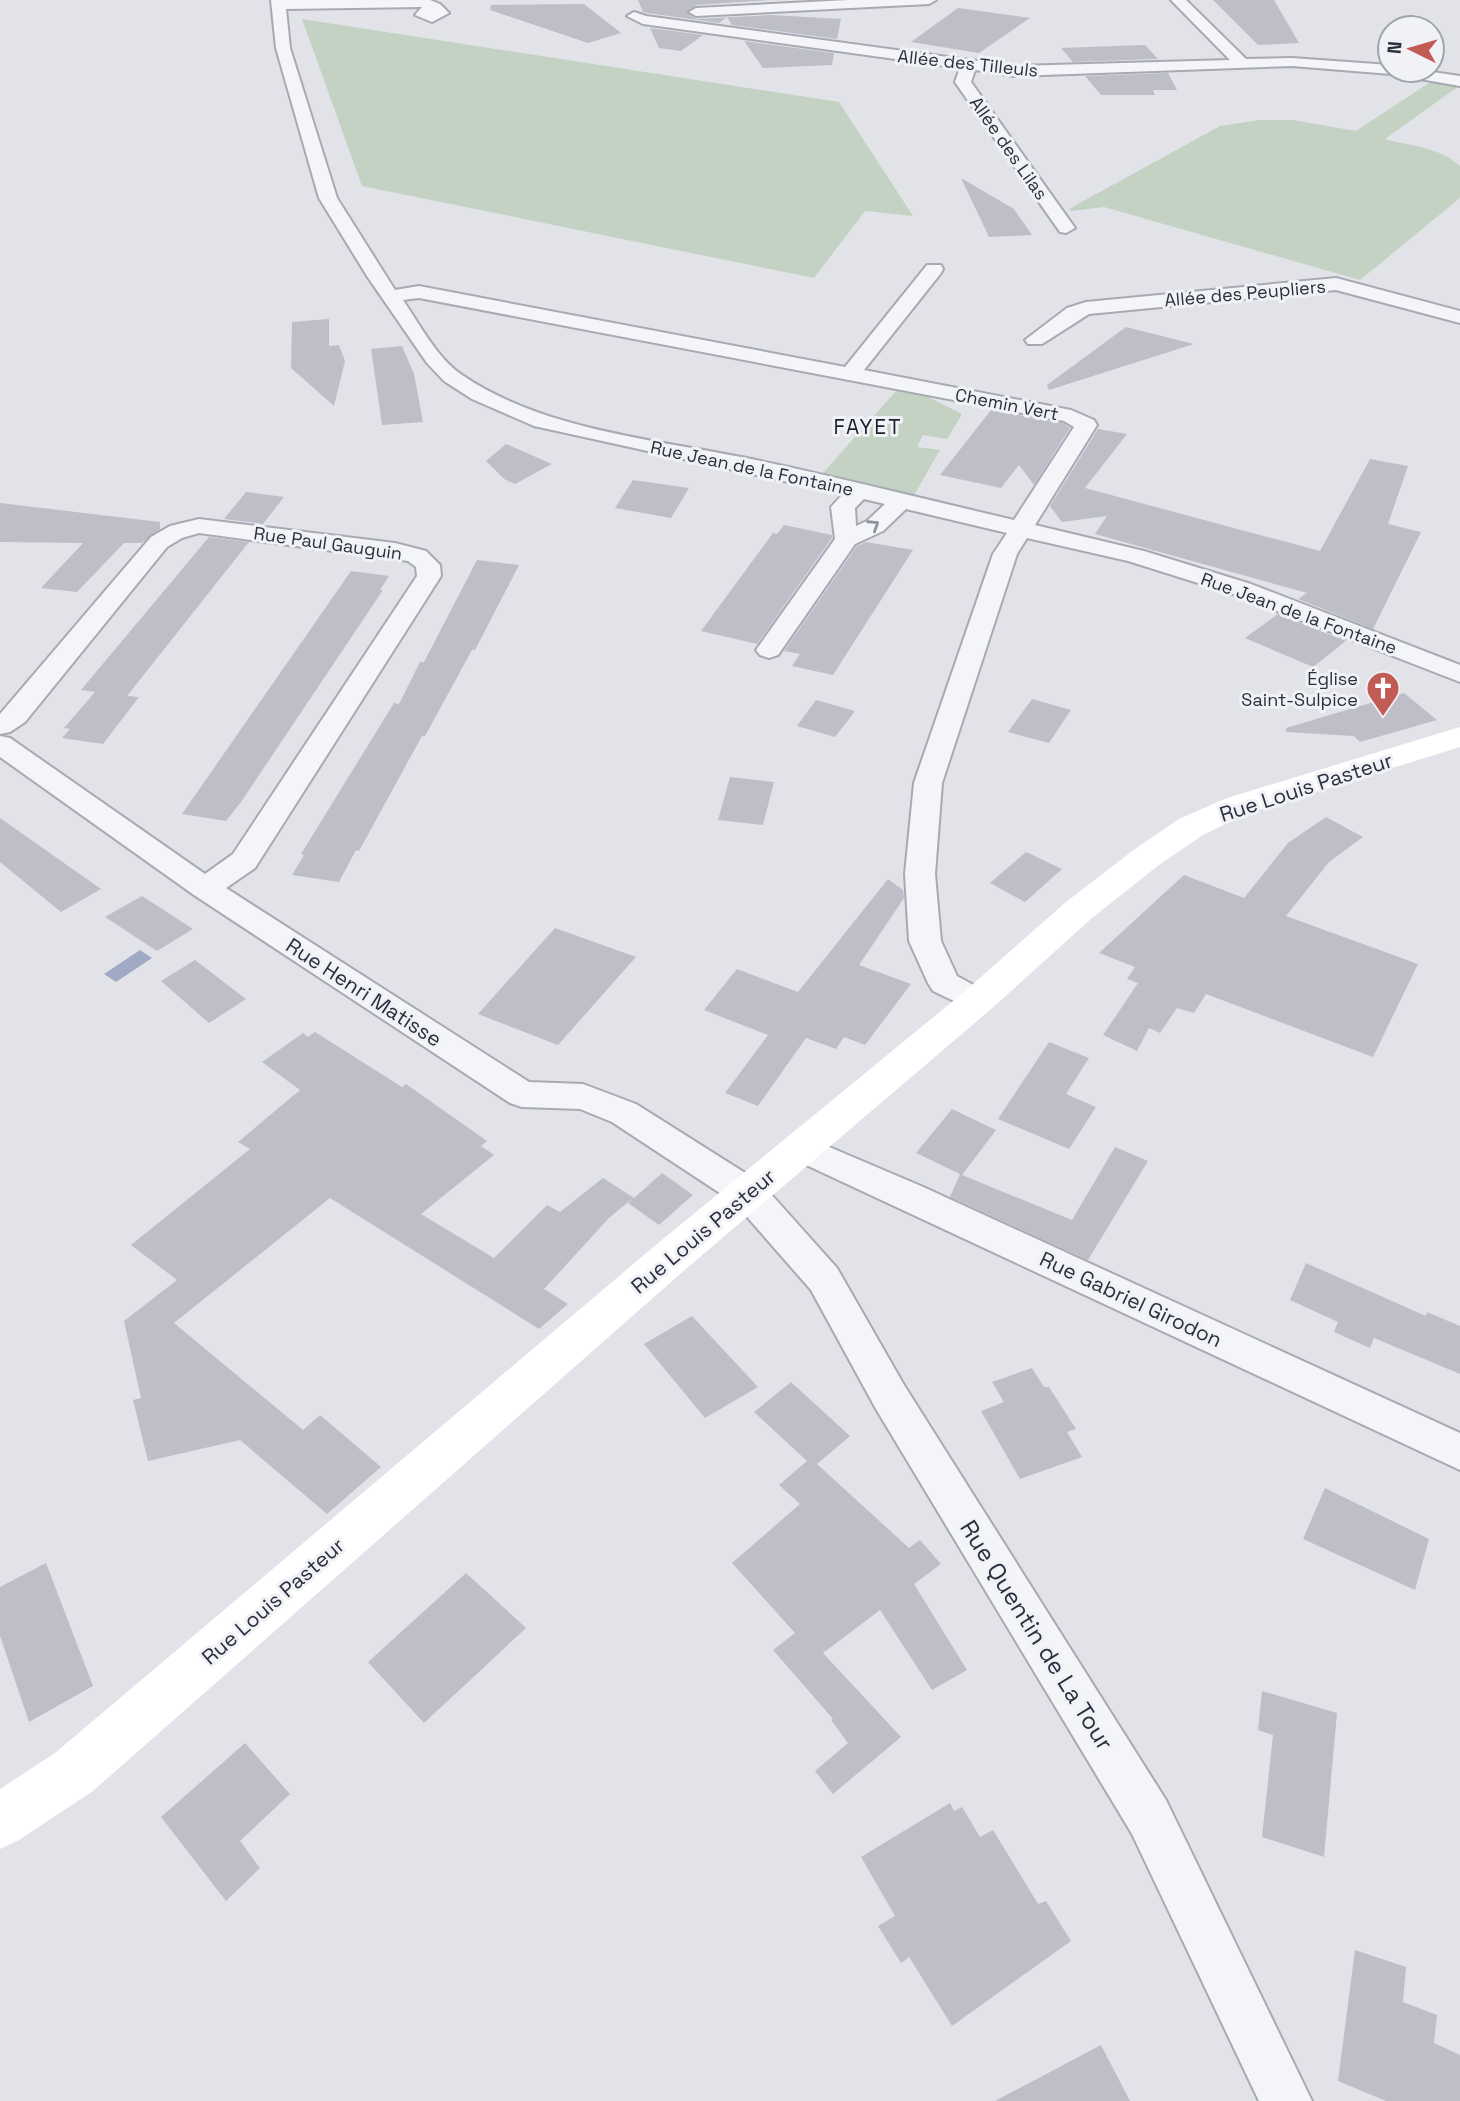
<svg xmlns="http://www.w3.org/2000/svg" width="1460" height="2101" font-family="'Space Grotesk',sans-serif">
  <style>
    .green { fill: #c4d2c4 }
    .water { fill: #a1aac5 }
    .building { fill: #bdbec8 }
    .lines { fill: none; stroke-linecap: round; stroke-linejoin: round }
    .street-casing { stroke: #a8a9b3; stroke-width: 4 }
    .street { fill: #f4f5f8; fill-rule: evenodd }
    .secondary { fill: #fff; fill-rule: evenodd }
    .oneway { stroke: #90929c }
    .labels { text-anchor: middle; dominant-baseline: central; stroke-width: 6; stroke-linejoin: round; paint-order: stroke }
    .far-street-label { font-size: 18px; fill: #2c2f3f; stroke: #f1f2f6 }
    .far-poi-label { font-size: 18px; fill: #2c2f3f; stroke: #f1f2f6; text-anchor: end }
    .far-quarter-label { font-size: 21px; letter-spacing: 2px; fill: #1e2030; stroke: #f1f2f6 }
    .street-label { font-size: 21px; fill: #2c2f3f; stroke: #f1f2f6 }
    .near-street-label { font-size: 24px; fill: #2c2f3f; stroke: #f1f2f6 }
  </style>
  <rect width="100%" height="100%" fill="#e2e3e9"/>
  <!-- green -->
  <g class="green">
    <polygon points="302,19 839,102 913,216 865,211 814,278 362,186"/>
    <path d="M1432,81L1459,86L1385,139C1410,146 1440,147 1460,166V198L1360,280L1104,207L1071,211L1069,209L1220,126L1260,120H1293L1356,131Z"/>
    <polygon points="897,390 922,394 962,414 947,439 923,435 917,447 940,450 914,495 822,474"/>
  </g>
  <!-- water -->
  <polygon class="water" points="140,950 152,958 116,982 104,974"/>
  <!-- building -->
  <g class="building">
    <polygon points="638,0 772,0 696,5 687,13 696,19 772,15 841,19 837,39 732,25 727,17 719,23 647,13 643,12"/>
    <polygon points="1213,0 1274,0 1299,43 1258,45"/>
    <polygon points="584,4 621,33 588,43 490,10 491,5"/>
    <polygon points="958,8 1030,18 979,53 911,42"/>
    <polygon points="650,28 703,35 681,51 659,48"/>
    <polygon points="744,41 834,53 832,65 763,68"/>
    <polygon points="1145,45 1158,59 1073,62 1061,48"/>
    <polygon points="1168,73 1177,90 1153,90 1155,95 1101,95 1085,76"/>
    <polygon points="961,178 1014,209 1032,235 989,237"/>
    <polygon points="329,319 329,346 339,345 345,361 334,406 291,368 292,322"/>
    <polygon points="1126,327 1194,344 1049,390 1047,385"/>
    <polygon points="402,346 414,374 423,422 382,425 371,349"/>
    <polygon points="991,410 1063,423 1070,428 1034,485 1019,465 1001,488 940,475"/>
    <polygon points="1098,429 1127,434 1085,488 1320,551 1370,459 1408,466 1388,524 1421,532 1373,629 1298,599 1307,593 1095,534 1107,516 1062,522 1050,506"/>
    <polygon points="506,444 552,464 515,484 504,479 486,461"/>
    <polygon points="633,480 689,488 671,518 615,508"/>
    <polygon points="246,492 284,497 263,524 224,519"/>
    <polygon points="0,503 160,522 160,529 142,543 124,543 77,592 41,588 83,543 0,542"/>
    <polygon points="784,525 832,535 832,538 757,644 701,631 773,533 777,534"/>
    <polygon points="209,537 249,542 127,696 139,697 103,744 62,738 70,729 64,728 95,692 81,690"/>
    <polygon points="866,542 913,550 833,675 792,666 800,654 784,651 857,546"/>
    <polygon points="477,560 519,565 475,650 472,650 425,736 422,736 359,851 356,850 339,882 292,875 304,855 301,854 394,703 399,704 420,662 424,662"/>
    <polygon points="351,571 389,576 380,590 383,590 241,802 226,821 182,814"/>
    <polygon points="1278,614 1346,641 1313,667 1245,638"/>
    <polygon points="1404,693 1437,720 1360,742 1354,736 1286,732 1286,728"/>
    <polygon points="1032,699 1071,710 1049,743 1008,732"/>
    <polygon points="816,700 855,711 835,737 797,726"/>
    <polygon points="730,777 774,782 763,825 718,820"/>
    <polygon points="1326,817 1363,837 1329,862 1286,916 1418,964 1373,1057 1206,994 1194,1013 1177,1008 1160,1033 1149,1028 1137,1051 1103,1035 1138,983 1127,979 1135,967 1099,953 1184,875 1244,898 1288,843"/>
    <polygon points="0,818 101,889 61,912 0,862"/>
    <polygon points="1026,852 1062,869 1025,902 990,883"/>
    <polygon points="888,879 903,890 904,898 859,965 911,984 865,1045 844,1037 836,1049 806,1038 758,1106 725,1093 768,1035 704,1010 737,969 798,992"/>
    <polygon points="142,896 193,929 157,951 105,917"/>
    <polygon points="555,928 636,957 558,1045 478,1014"/>
    <polygon points="195,960 246,999 209,1023 161,981"/>
    <polygon points="315,1032 402,1087 406,1084 487,1141 481,1146 494,1155 421,1214 494,1258 547,1205 560,1212 603,1178 634,1198 662,1173 693,1195 659,1225 628,1203 633,1198 609,1218 544,1289 568,1304 539,1329 330,1198 174,1323 303,1430 320,1415 381,1467 327,1514 240,1440 148,1461 133,1400 141,1398 124,1321 177,1280 131,1245 250,1149 238,1142 300,1090 262,1062 303,1033 308,1037"/>
    <polygon points="1049,1042 1089,1058 1066,1094 1096,1107 1069,1149 998,1119"/>
    <polygon points="952,1109 996,1130 962,1175 1072,1220 1115,1147 1148,1161 1088,1260 950,1197 960,1174 916,1153"/>
    <polygon points="1306,1263 1426,1316 1427,1312 1460,1326 1460,1374 1374,1338 1370,1348 1334,1332 1338,1322 1290,1300"/>
    <polygon points="692,1316 758,1387 705,1418 644,1344"/>
    <polygon points="1032,1368 1044,1387 1049,1387 1076,1429 1067,1432 1082,1457 1020,1479 981,1411 1004,1402 992,1382"/>
    <polygon points="791,1382 850,1436 817,1464 909,1548 920,1540 941,1564 914,1584 967,1670 932,1690 880,1610 823,1653 901,1737 833,1794 815,1771 848,1743 831,1720 833,1719 773,1650 795,1633 732,1563 800,1504 779,1485 807,1461 754,1412"/>
    <polygon points="1325,1488 1429,1539 1415,1590 1303,1539"/>
    <polygon points="46,1563 93,1686 29,1722 0,1636 0,1587"/>
    <polygon points="466,1573 526,1628 424,1723 368,1662"/>
    <polygon points="1262,1691 1337,1713 1324,1857 1262,1837 1273,1735 1258,1730"/>
    <polygon points="245,1743 290,1794 240,1841 260,1868 226,1901 161,1817"/>
    <polygon points="950,1803 954,1811 962,1807 980,1837 993,1830 1038,1904 1046,1901 1071,1941 952,2026 909,1957 901,1963 878,1926 895,1916 861,1857"/>
    <polygon points="1355,1950 1406,1967 1403,2002 1437,2015 1434,2043 1460,2055 1460,2101 1386,2101 1338,2081"/>
    <polygon points="1101,2045 1130,2101 995,2101"/>
  </g>
  <g class="lines">
    <defs>
      <g id="street">
        <path d="M271,0H430L440,4L449,13L432,22L415,15L422,7L286,9L290,48L337,198L395,290L419,286L845,367L927,265H941L943,269L941,273L864,370L1071,410L1094,420L1097,425L1035,525L1144,551L1251,584L1460,665V682L1233,594L1128,561L1027,538L1017,554L942,783L935,874L941,941L957,976L988,993L993,1001L988,1009L977,1012L933,991L928,983L909,941L905,874L914,783L993,554L1007,533L906,509L883,531L855,544L778,655L769,658L760,655L756,650L835,539L831,507L843,494L534,426L472,399L444,381L427,363L367,276L319,198L276,48ZM419,298L1064,421L1074,427L1014,520C928,500 842,478 756,460C660,440 544,431 462,375C437,358 420,325 403,300ZM864,499L885,504L867,521L856,526L855,508Z"/>
        <polygon points="848,0 936,0 929,4 696,16 689,12 696,8"/>
        <polygon points="1171,0 1186,0 1246,59 1292,58 1390,65 1390,70 1419,70 1460,76 1460,86 1391,74 1292,66 1014,76 975,70 971,82 1075,228 1066,233 1060,232 955,82 960,68 643,24 627,16 634,12 646,16 1014,66 1230,60"/>
        <polygon points="1336,278 1460,311 1460,323 1336,290 1089,314 1042,344 1028,344 1025,340 1067,308 1086,302"/>
        <polygon points="199,519 395,543 426,551 440,565 441,576 255,868 226,888 529,1082 583,1084 636,1104 761,1183 837,1268 904,1385 1166,1800 1312,2101 1259,2101 1132,1834 876,1409 811,1290 735,1203 612,1122 580,1109 522,1107 510,1103 194,895 0,757 0,736 10,738 205,874 233,854 417,576 416,567 408,561 199,533 182,538 167,547 25,722 10,732 0,734 0,714 151,537 170,526"/>
        <polygon points="801,1135 921,1186 1460,1433 1460,1470 789,1157 783,1148 789,1139"/>
      </g>
    </defs>
    <!-- street casing -->
    <use href="#street" class="street-casing"/>
    <!-- street -->
    <use href="#street" class="street"/>
    <!-- secondary -->
    <polygon class="secondary" points="1460,727 1460,747 1251,812 1203,835 1159,865 1092,918 990,1010 687,1268 93,1791 19,1840 0,1849 0,1789 55,1753 657,1244 964,992 1066,902 1135,849 1179,819 1227,798"/>
  </g>
  <!-- one-way arrows -->
  <defs><path id="oneway-chevron" d="M-2-3.5L2.5 0L-2 3.5" fill="none" stroke-width="1.6" stroke-linecap="round" stroke-linejoin="round" transform="scale(1.75)"/></defs>
  <use class="oneway" href="#oneway-chevron" transform="translate(874 525) rotate(-33)"/>
  <!-- icons -->
  <defs>
    <symbol id="church-pin" viewBox="-11 -11 22 30"><path d="M0 17L-7.5 6A9.5 9.5 0 1 1 7.5 6Z" fill="#c15b54" stroke="#f1f2f6"/><path d="M-1.2-6h2.4v3.5h3.3v2.4h-3.3V6h-2.4V-.1h-3.3v-2.4h3.3Z" fill="#fff"/></symbol>
  </defs>
  <g fill-rule="evenodd">
    <use href="#church-pin" x="1364" y="669" width="38" height="52"/>
  </g>
  <g class="labels">
    <!-- far-street labels -->
    <g class="far-street-label">
      <text transform="translate(968 63) rotate(6)">Allée des Tilleuls</text>
      <text transform="translate(1009 148) rotate(55)">Allée des Lilas</text>
      <text transform="translate(1245 293) rotate(-5)">Allée des Peupliers</text>
      <text transform="translate(1007 404) rotate(11)">Chemin Vert</text>
      <text transform="translate(752 468) rotate(12)">Rue Jean de la Fontaine</text>
      <text transform="translate(328 543) rotate(8)">Rue Paul Gauguin</text>
      <text transform="translate(1299 613) rotate(20)">Rue Jean de la Fontaine</text>
    </g>
    <!-- far-poi labels -->
    <g class="far-poi-label">
      <text x="1358" y="678">Église<tspan x="1358" dy="21">Saint-Sulpice</tspan></text>
    </g>
    <!-- far-quarter labels -->
    <g class="far-quarter-label">
      <text x="868" y="426">FAYET</text>
    </g>
    <!-- street labels -->
    <g class="street-label">
      <text transform="translate(1306 787) rotate(-18)">Rue Louis Pasteur</text>
      <text transform="translate(364 992) rotate(33)">Rue Henri Matisse</text>
      <text transform="translate(703 1231) rotate(-40)">Rue Louis Pasteur</text>
      <text transform="translate(1131 1299) rotate(25)">Rue Gabriel Girodon</text>
      <text transform="translate(273 1601) rotate(-41)">Rue Louis Pasteur</text>
    </g>
    <!-- near-street labels -->
    <g class="near-street-label">
      <text transform="translate(1037 1635) rotate(58)">Rue Quentin de La Tour</text>
    </g>
  </g>
  <!-- north arrow -->
  <g transform="translate(1411 49) rotate(275)"><circle r="33" fill="#f1f2f6" stroke="#a2a4ad" stroke-width="2"/>
  <path d="M0-5L12 26L0 18L-12 26Z" fill="#c15b54"/>
  <text y="-10" font-size="19" font-weight="bold" text-anchor="middle" fill="#2c2f3f">N</text>
  </g>
</svg>
